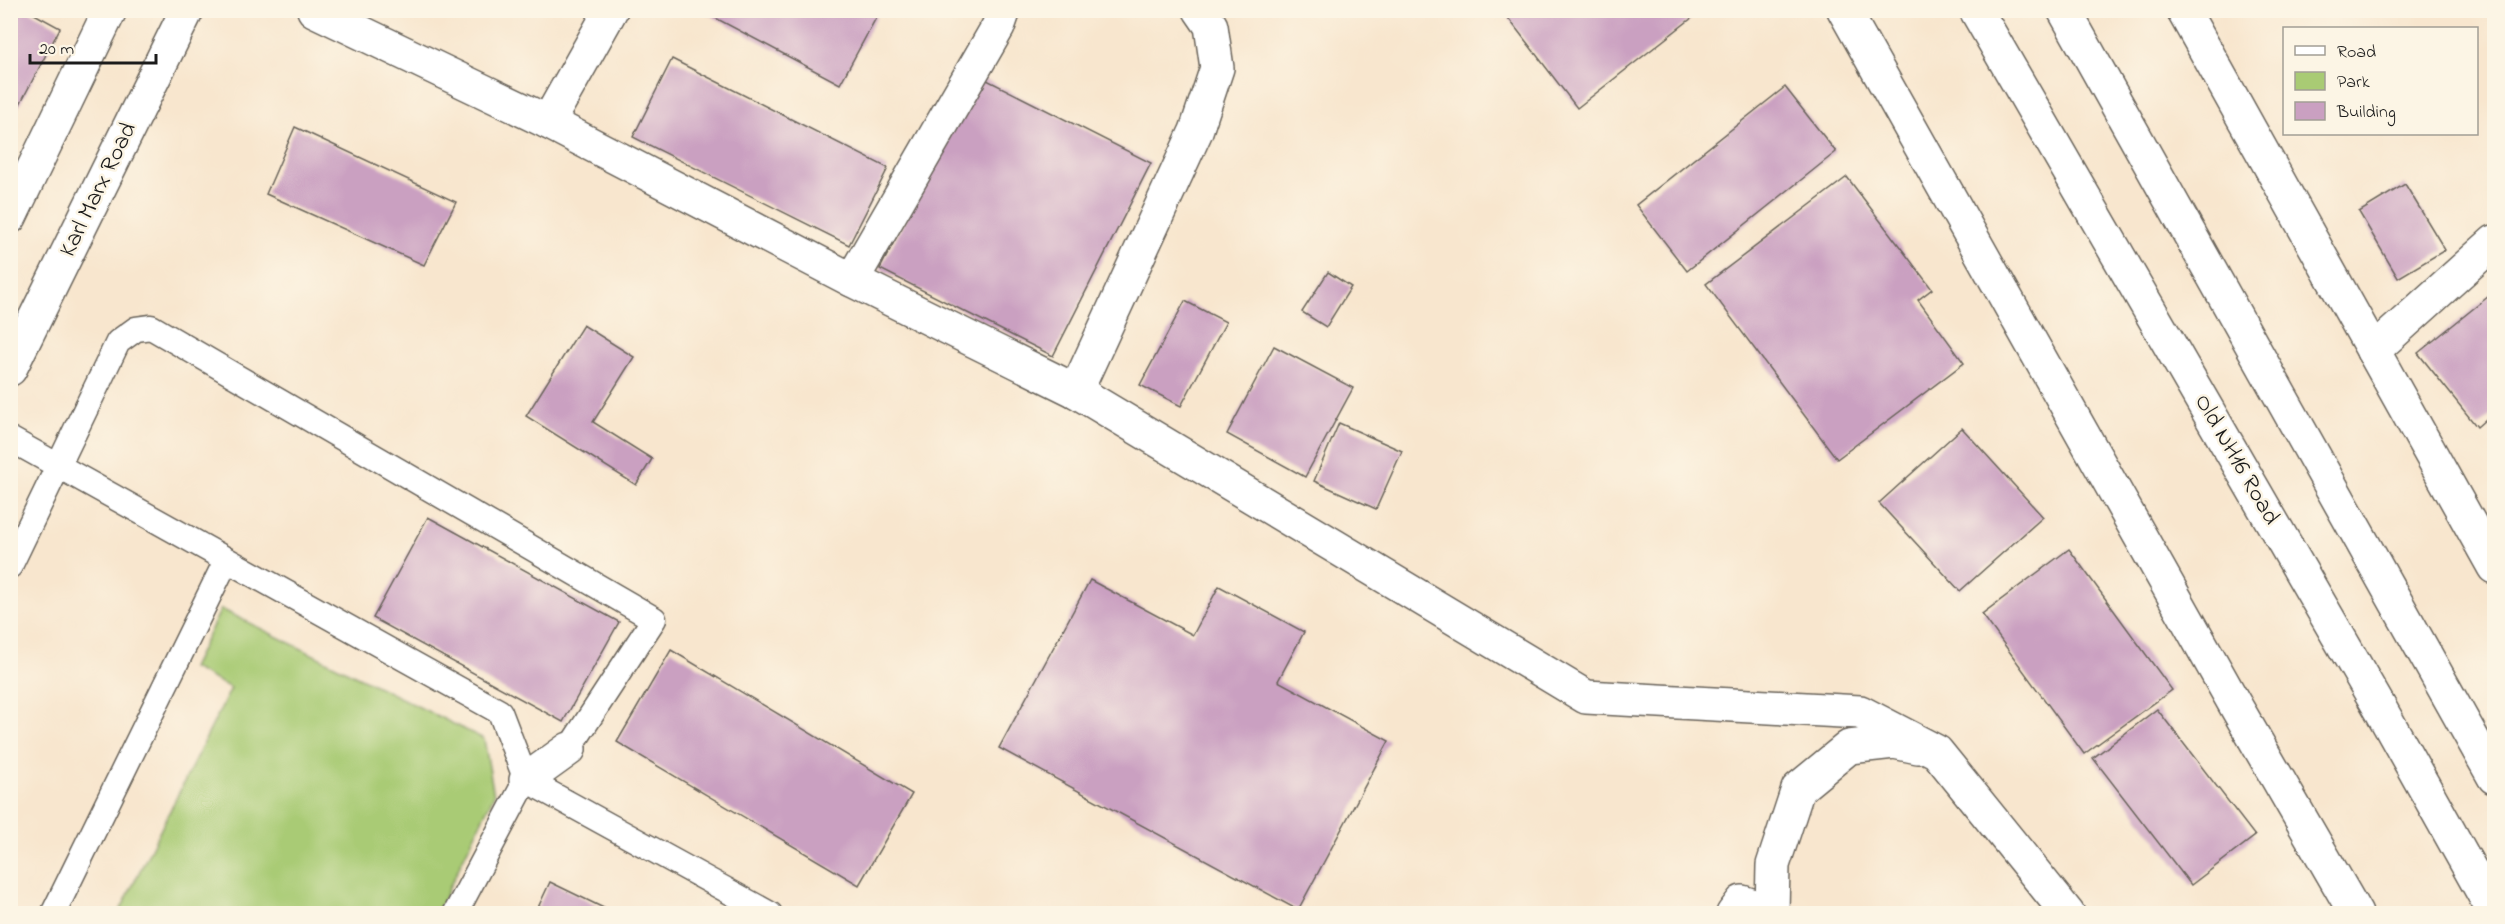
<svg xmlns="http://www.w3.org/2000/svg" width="2505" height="924" font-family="'Indie Flower',sans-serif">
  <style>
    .green { fill: #a9cb74; stroke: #627448; stroke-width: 1.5 }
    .building { fill: #caa0c1 }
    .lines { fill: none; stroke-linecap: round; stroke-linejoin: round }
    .lane-casing { stroke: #69635a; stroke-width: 27 }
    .street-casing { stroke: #69635a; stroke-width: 36 }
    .secondary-casing { stroke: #69635a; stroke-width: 36 }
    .primary-casing { stroke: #69635a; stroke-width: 36 }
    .lane { stroke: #fff; stroke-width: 24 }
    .street { stroke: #fff; stroke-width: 33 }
    .secondary { stroke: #fff; stroke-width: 33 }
    .primary { stroke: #fff; stroke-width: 33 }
    .labels { text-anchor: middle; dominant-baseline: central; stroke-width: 5; stroke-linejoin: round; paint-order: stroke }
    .street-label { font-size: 24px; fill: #1c1c1c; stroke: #fcf5e5 }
  </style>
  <rect width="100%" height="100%" fill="#fcf5e5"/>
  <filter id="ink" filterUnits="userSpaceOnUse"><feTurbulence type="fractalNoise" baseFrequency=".0167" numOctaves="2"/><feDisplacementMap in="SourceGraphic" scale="12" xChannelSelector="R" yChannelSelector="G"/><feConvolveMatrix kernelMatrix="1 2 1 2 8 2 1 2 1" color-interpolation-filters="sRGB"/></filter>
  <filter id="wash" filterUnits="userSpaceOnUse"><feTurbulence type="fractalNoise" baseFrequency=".008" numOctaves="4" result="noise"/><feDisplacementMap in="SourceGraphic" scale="24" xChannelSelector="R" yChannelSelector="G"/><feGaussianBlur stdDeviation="1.35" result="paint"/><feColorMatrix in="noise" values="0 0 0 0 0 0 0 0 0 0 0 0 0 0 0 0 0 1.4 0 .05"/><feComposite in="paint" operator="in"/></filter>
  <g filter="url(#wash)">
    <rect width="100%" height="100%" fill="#f8e6ce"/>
    <!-- green -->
    <polygon class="green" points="221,609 484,739 494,795 437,913 119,913 231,688 192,668"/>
    <g id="blocks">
      <!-- building -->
      <g class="building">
        <polygon points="10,10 27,10 60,28 10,123"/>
        <polygon points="708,10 867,10 877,16 840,84 706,13"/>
        <polygon points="1502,10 1702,10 1577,108"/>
        <polygon points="672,59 888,168 849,245 633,137"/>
        <polygon points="979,76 1151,163 1053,356 880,269"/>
        <polygon points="1785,87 1836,152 1687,271 1636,205"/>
        <polygon points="295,127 456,202 424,265 266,194"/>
        <polygon points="1847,177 1932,289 1918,300 1964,363 1837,459 1706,284"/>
        <polygon points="2405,184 2445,250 2398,278 2359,212"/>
        <polygon points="1328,272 1351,287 1326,327 1302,312"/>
        <polygon points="2494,292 2494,412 2477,427 2418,353"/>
        <polygon points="1185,301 1226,322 1181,406 1140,385"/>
        <polygon points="583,325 634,357 593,422 652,459 636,485 526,416"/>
        <polygon points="1274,346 1353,388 1305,477 1227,434"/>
        <polygon points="1339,423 1402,451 1376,509 1314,481"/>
        <polygon points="1962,428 2043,517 1960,591 1879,503"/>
        <polygon points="428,517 619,622 563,722 373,618"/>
        <polygon points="2069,549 2172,690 2084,754 1982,614"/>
        <polygon points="1090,580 1193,635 1219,586 1304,632 1278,681 1389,741 1298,910 999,748"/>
        <polygon points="671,650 912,794 859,885 617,742"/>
        <polygon points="2157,709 2255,836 2191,885 2093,758"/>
        <polygon points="550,882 616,914 535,914"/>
      </g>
    </g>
  </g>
  <g filter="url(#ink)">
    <use href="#blocks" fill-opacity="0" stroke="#69635a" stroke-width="1.5"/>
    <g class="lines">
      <defs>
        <g id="lane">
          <polyline points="10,439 500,712 526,780 455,914"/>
          <polyline points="10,566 118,342 136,329 151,327 654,619 569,749"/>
          <polyline points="526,780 770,914"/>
          <polyline points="53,914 226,561"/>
        </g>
        <g id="street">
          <polyline points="314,10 548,122 852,280 1076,391 1586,697 1860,712 1937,752 2068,914"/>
          <polyline points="548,122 611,10"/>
          <polyline points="852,280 998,27 1004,10"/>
          <polyline points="2373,351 2494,242"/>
          <polyline points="1076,391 1196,131 1217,68 1211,26 1200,10"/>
          <polyline points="526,780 569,749"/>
          <polyline points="1733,914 1742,902 1772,912 1773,865 1798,789 1849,747 1894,742 1918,747"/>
        </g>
        <g id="secondary">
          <polyline points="1844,10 2238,710 2356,914"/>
          <polyline points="2183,10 2494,567"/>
          <polyline points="10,217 110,10"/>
          <polyline points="10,369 187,10"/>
        </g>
        <g id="primary">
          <polyline points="1976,10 2381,710 2494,912"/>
          <polyline points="2064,10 2494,777"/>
        </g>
      </defs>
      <!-- lane casing -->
      <use href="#lane" class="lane-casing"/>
      <!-- street casing -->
      <use href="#street" class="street-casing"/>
      <!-- secondary casing -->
      <use href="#secondary" class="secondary-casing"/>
      <!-- primary casing -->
      <use href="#primary" class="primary-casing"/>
      <!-- lane -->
      <use href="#lane" class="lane"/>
      <!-- street -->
      <use href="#street" class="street"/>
      <!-- secondary -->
      <use href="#secondary" class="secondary"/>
      <!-- primary -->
      <use href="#primary" class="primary"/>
    </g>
  </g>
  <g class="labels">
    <!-- street labels -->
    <g class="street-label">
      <text transform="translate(99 190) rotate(-64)">Karl Marx Road</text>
      <text transform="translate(2236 460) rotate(60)">Old NH16 Road</text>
    </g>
  </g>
  <!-- margin -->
  <rect width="2505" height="924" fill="none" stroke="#fcf5e5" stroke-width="36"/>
  <!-- legend -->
  <rect x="2283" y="27" width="195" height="108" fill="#fcf5e5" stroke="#a29e95" stroke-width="1.5"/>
  <rect x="2295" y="46" width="30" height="9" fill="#ffffff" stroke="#a29e95" stroke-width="1.5"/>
  <text x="2337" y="57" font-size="18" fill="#1c1c1c">Road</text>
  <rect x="2295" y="72" width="30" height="18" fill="#a9cb74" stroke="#a29e95" stroke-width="1.5"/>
  <text x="2337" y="87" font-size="18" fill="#1c1c1c">Park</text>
  <rect x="2295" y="102" width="30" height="18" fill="#caa0c1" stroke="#a29e95" stroke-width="1.5"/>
  <text x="2337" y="117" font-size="18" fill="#1c1c1c">Building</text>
  <!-- scale -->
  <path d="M30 54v9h126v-9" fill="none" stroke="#1c1c1c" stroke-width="3"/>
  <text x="39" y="54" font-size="18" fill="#1c1c1c" stroke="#fcf5e5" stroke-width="4.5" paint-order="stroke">20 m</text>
</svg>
